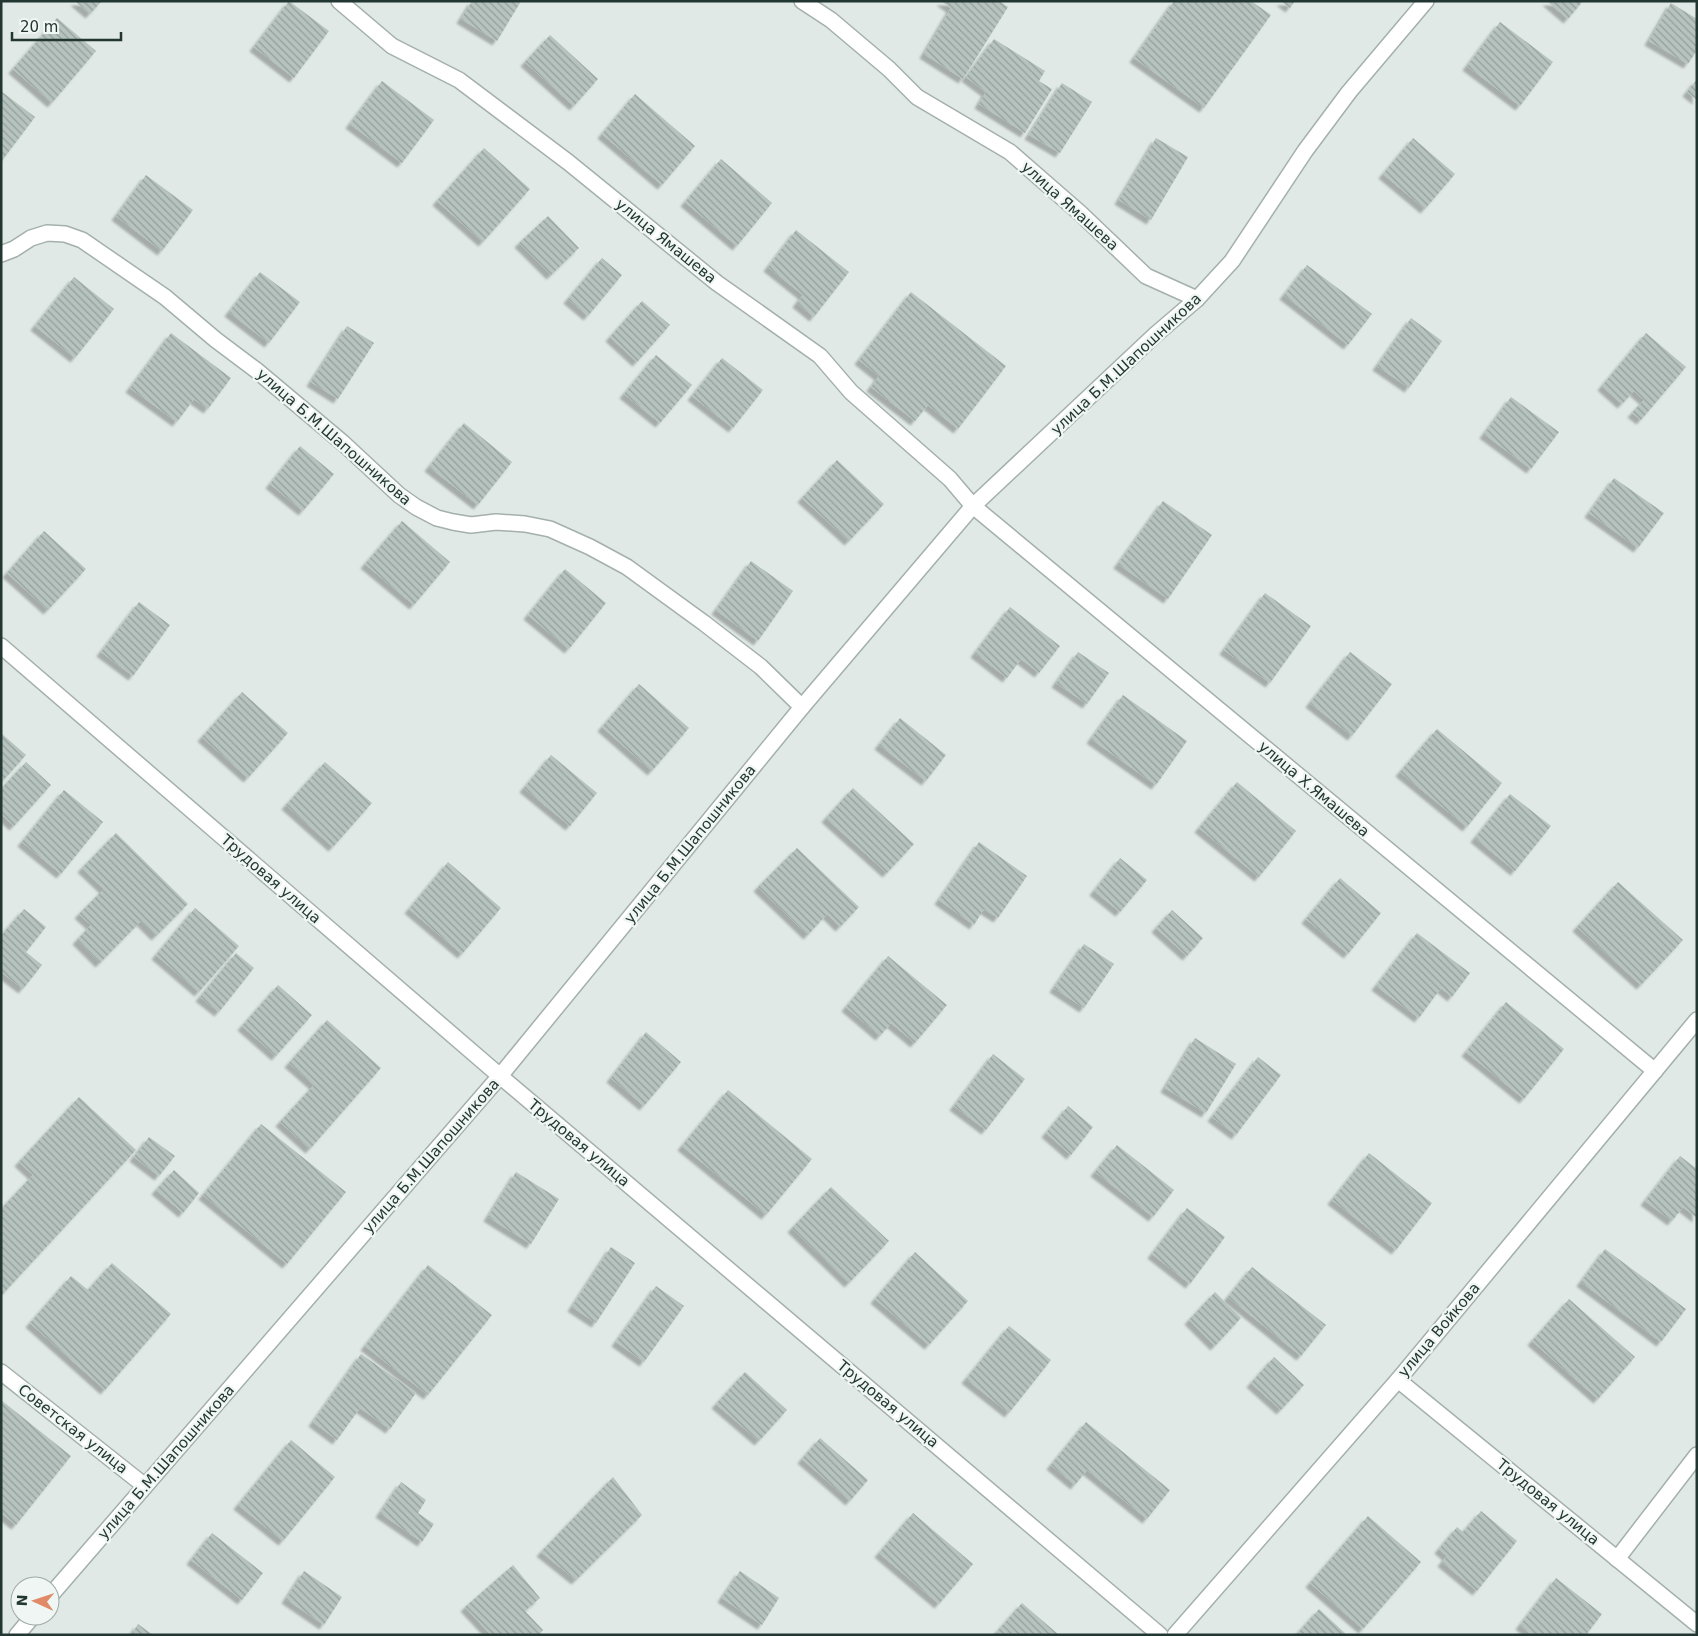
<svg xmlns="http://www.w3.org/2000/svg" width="1698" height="1636" font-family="'DejaVu Sans',sans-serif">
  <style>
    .building { fill: url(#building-back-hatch); filter: url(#shadow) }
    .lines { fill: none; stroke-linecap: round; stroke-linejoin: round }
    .street-casing { stroke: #a4b0ac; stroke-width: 18 }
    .street { stroke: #fff; stroke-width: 15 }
    .labels { text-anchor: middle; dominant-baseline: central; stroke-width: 4.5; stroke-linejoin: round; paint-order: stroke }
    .street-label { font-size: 15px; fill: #233732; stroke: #f0f6f3 }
  </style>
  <defs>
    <pattern id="building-back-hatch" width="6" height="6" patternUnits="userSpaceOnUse" patternTransform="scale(1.25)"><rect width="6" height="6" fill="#b6c3be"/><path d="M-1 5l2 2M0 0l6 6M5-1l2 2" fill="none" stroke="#949f9b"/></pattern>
    <filter id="shadow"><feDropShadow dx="-4.5" dy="4.5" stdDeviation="1" flood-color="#0004"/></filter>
  </defs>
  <rect width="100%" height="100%" fill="#e0e9e5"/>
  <!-- building -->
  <g class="building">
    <polygon points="75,1 102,1 90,14"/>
    <polygon points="289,1 329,31 294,78 254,47"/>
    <polygon points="472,1 518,1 520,3 497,41 461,19"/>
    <polygon points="941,1 999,1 1008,7 963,79 924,54 951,8"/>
    <polygon points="1174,1 1251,1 1271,15 1204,108 1134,58"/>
    <polygon points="1281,1 1295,1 1290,8"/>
    <polygon points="1547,1 1583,1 1568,19"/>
    <polygon points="1671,3 1697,19 1697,50 1688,64 1649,41"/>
    <polygon points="57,18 96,51 52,103 13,69"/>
    <polygon points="1500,22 1553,62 1520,106 1467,66"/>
    <polygon points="550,35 598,79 574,106 525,62"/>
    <polygon points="994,39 1045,71 1039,81 1052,89 1025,133 979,104 986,92 966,77"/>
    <polygon points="1697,79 1697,100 1687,92"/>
    <polygon points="382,81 434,120 402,163 350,124"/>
    <polygon points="1062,83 1092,102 1060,153 1029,135"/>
    <polygon points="1,91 35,117 1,162"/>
    <polygon points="635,94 695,146 662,185 602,134"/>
    <polygon points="1156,138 1188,157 1151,220 1119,200"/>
    <polygon points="1413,138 1455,174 1425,209 1383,174"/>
    <polygon points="484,148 530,189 483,242 437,201"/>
    <polygon points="721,159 772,203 737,246 685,202"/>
    <polygon points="146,175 193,210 162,251 116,216"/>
    <polygon points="548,216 579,248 551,275 519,243"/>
    <polygon points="796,230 849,272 814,317 797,303 803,295 768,267"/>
    <polygon points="602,258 622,275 588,316 568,299"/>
    <polygon points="1307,265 1372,314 1348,345 1284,295"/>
    <polygon points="260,272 300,302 269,343 229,312"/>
    <polygon points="74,277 114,309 75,358 35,326"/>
    <polygon points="911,292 1006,366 958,429 928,405 915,421 871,387 879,376 859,360"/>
    <polygon points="642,301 670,325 637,362 610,337"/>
    <polygon points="1411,318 1442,341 1409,388 1377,366"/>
    <polygon points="347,326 374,343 338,399 311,382"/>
    <polygon points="171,333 231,378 208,409 194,399 177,422 130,388"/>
    <polygon points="1646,333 1686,367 1641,420 1632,413 1644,400 1634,391 1622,404 1602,386"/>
    <polygon points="656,355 692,385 660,423 624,394"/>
    <polygon points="722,358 763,390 733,428 692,396"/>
    <polygon points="1511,397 1559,432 1531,469 1484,434"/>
    <polygon points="464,423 512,462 478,505 429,467"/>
    <polygon points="300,446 334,474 303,511 270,484"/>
    <polygon points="837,460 884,504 849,541 802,498"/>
    <polygon points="1614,478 1664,513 1638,548 1589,513"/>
    <polygon points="1163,501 1212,535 1168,599 1118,564"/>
    <polygon points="402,521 450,562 414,605 365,564"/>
    <polygon points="44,531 86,569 48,610 7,573"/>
    <polygon points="751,561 793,591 758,641 716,610"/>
    <polygon points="565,569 606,603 569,649 528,615"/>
    <polygon points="1265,593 1311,626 1270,683 1224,650"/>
    <polygon points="139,602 170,625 133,676 101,652"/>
    <polygon points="1010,607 1060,646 1039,673 1021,659 1007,678 975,653"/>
    <polygon points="1078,652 1109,673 1087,704 1056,683"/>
    <polygon points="1350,652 1392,684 1352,736 1310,703"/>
    <polygon points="639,684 689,728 652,771 602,727"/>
    <polygon points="242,692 288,733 248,778 202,737"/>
    <polygon points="1123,695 1187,741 1156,785 1091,739"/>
    <polygon points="900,718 946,755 926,781 879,745"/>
    <polygon points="1437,729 1502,783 1467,827 1400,772"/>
    <polygon points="1,733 26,755 1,783"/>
    <polygon points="551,755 597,793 570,826 524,788"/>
    <polygon points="26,762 51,785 14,826 1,814 1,789"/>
    <polygon points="325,762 372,803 333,847 286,805"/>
    <polygon points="1237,782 1296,831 1259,877 1199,828"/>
    <polygon points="853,788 914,844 887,873 826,818"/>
    <polygon points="64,790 103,822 61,874 22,842"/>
    <polygon points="1510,794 1551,826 1515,871 1475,838"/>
    <polygon points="116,833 188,904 156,936 141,921 100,963 77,940 91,925 79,914 104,889 82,868"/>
    <polygon points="979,842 1027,876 998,918 984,909 974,925 939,900"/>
    <polygon points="797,848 859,907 840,927 827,914 808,935 758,887"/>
    <polygon points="1120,858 1147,880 1120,912 1094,891"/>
    <polygon points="448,862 501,908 462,954 409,909"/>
    <polygon points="1340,878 1381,913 1348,954 1306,919"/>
    <polygon points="1618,882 1683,940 1641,985 1577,927"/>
    <polygon points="195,908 239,946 199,992 156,955"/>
    <polygon points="24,909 46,927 26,952 42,965 23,989 1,972 1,936"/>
    <polygon points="1172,910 1203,938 1187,956 1156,928"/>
    <polygon points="1417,933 1470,973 1452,997 1441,988 1419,1018 1376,986"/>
    <polygon points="1084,944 1114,964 1084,1008 1054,988"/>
    <polygon points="236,953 254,968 219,1012 200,997"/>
    <polygon points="888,956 947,1005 915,1043 891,1023 880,1036 846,1007"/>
    <polygon points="278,985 312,1015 276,1056 242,1026"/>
    <polygon points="1506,1002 1564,1049 1524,1099 1466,1052"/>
    <polygon points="327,1020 381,1068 310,1149 280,1122 314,1085 289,1063"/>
    <polygon points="646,1032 681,1062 644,1106 611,1078"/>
    <polygon points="1195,1038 1236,1064 1206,1113 1165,1088"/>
    <polygon points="993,1054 1025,1079 986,1130 954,1106"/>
    <polygon points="1258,1057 1281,1075 1236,1135 1212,1117"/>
    <polygon points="728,1090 812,1159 766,1215 682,1146"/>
    <polygon points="79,1097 136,1150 1,1296 1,1209 33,1175 19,1162"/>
    <polygon points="1068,1106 1093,1127 1071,1155 1046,1133"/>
    <polygon points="261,1124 346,1192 287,1264 203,1195"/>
    <polygon points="149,1137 175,1156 159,1176 134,1157"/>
    <polygon points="1117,1145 1174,1190 1153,1217 1095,1172"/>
    <polygon points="1369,1153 1432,1203 1396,1250 1332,1200"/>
    <polygon points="1680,1156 1697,1169 1697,1218 1683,1207 1672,1221 1645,1201"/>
    <polygon points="174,1170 199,1193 183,1213 156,1190"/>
    <polygon points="516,1172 559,1199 531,1244 488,1217"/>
    <polygon points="831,1187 889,1241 849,1283 792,1228"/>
    <polygon points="1187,1208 1225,1237 1190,1284 1152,1254"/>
    <polygon points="611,1247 635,1263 596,1323 572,1307"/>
    <polygon points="1605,1249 1686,1309 1661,1342 1581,1282"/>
    <polygon points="915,1252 968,1301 929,1345 875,1299"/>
    <polygon points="112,1263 171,1314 105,1390 30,1323 71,1276 88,1290"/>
    <polygon points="428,1265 492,1315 428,1395 365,1346"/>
    <polygon points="1252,1267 1326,1325 1301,1356 1228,1297"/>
    <polygon points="656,1286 684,1306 644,1362 616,1342"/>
    <polygon points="1215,1292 1241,1318 1215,1346 1189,1320"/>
    <polygon points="1569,1299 1635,1357 1598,1399 1532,1341"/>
    <polygon points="1009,1326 1051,1360 1009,1413 966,1379"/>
    <polygon points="361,1354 416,1393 390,1429 360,1408 337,1440 313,1422"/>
    <polygon points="1274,1357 1304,1385 1281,1410 1251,1383"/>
    <polygon points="745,1372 787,1410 759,1441 716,1404"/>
    <polygon points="1,1400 71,1456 16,1525 1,1513"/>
    <polygon points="1086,1422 1170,1490 1147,1519 1087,1470 1075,1485 1051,1465"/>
    <polygon points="820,1438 868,1480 850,1501 802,1459"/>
    <polygon points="291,1440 335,1477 283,1541 238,1505"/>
    <polygon points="613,1477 642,1515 576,1580 541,1552"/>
    <polygon points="401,1482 426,1500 418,1513 434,1524 422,1542 380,1513"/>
    <polygon points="1481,1511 1517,1541 1477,1591 1442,1562 1447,1556 1439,1549 1457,1527 1463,1532"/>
    <polygon points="913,1513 973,1564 939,1604 879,1553"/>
    <polygon points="1368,1516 1421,1562 1363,1629 1310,1583"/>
    <polygon points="212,1533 263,1573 242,1600 191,1560"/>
    <polygon points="513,1565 540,1598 525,1611 543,1630 539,1635 491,1635 465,1607"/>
    <polygon points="304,1571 342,1597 324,1625 286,1599"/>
    <polygon points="740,1571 779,1598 762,1625 722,1598"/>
    <polygon points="1556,1578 1602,1614 1586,1635 1532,1635 1520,1625"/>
    <polygon points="1022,1603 1059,1635 994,1635"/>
    <polygon points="1319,1609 1347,1635 1296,1635"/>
    <polygon points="138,1624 153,1635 131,1635"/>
  </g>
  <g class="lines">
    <defs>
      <g id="street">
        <polyline points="339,1 392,46 459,80 568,162 717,283 820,356 851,392 950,479 973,506 1655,1071"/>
        <polyline points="802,1 831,20 889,69 917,97 1010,152 1080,213 1146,276 1197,299"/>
        <polyline points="1,254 14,249 31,238 47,233 65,234 82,240 165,297 216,340 256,370 343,443 399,495 416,507 437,518 453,522 471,525 496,522 525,524 550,529 590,547 627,567 704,623 761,667 802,707"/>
        <polyline points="1,646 500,1076 1160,1635"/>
        <polyline points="1,1372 145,1486"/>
        <polyline points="1398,1380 1697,1624"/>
        <polyline points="1617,1559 1697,1455"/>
        <polyline points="50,1596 500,1076 802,707 973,506 1155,335 1197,299 1232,261 1305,151 1349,92 1426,1"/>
        <polyline points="17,1635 33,1616"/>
        <polyline points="1175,1635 1398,1380 1697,1020"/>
      </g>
    </defs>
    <!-- street casing -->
    <use href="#street" class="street-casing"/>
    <!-- street -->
    <use href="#street" class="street"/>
  </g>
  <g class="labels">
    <!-- street labels -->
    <g class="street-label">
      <text transform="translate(1070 206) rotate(42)">улица Ямашева</text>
      <text transform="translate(666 241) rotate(39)">улица Ямашева</text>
      <text transform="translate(1126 364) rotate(-43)">улица Б.М.Шапошникова</text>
      <text transform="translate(334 437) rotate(41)">улица Б.М.Шапошникова</text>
      <text transform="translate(1314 789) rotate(40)">улица Х.Ямашева</text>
      <text transform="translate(690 844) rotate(-51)">улица Б.М.Шапошникова</text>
      <text transform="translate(271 879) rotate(41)">Трудовая улица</text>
      <text transform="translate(579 1143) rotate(40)">Трудовая улица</text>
      <text transform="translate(431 1156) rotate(-49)">улица Б.М.Шапошникова</text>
      <text transform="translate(1439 1330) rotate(-50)">улица Войкова</text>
      <text transform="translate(888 1404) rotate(40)">Трудовая улица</text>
      <text transform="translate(73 1429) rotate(38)">Советская улица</text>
      <text transform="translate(166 1462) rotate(-49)">улица Б.М.Шапошникова</text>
      <text transform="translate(1548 1502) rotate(39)">Трудовая улица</text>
    </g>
  </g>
  <!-- border -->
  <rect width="1698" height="1636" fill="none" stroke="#233732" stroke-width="5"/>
  <!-- north arrow -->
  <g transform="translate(35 1601) rotate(273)"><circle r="24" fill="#f0f6f3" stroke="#9eaaa6"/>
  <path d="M0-4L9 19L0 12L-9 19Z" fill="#e08a67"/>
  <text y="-8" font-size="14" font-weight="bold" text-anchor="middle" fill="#233732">N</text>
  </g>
  <!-- scale -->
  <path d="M12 32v8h109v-8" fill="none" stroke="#233732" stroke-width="2.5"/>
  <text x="20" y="32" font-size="15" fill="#233732" stroke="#f0f6f3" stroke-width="4" paint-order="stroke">20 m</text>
</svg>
